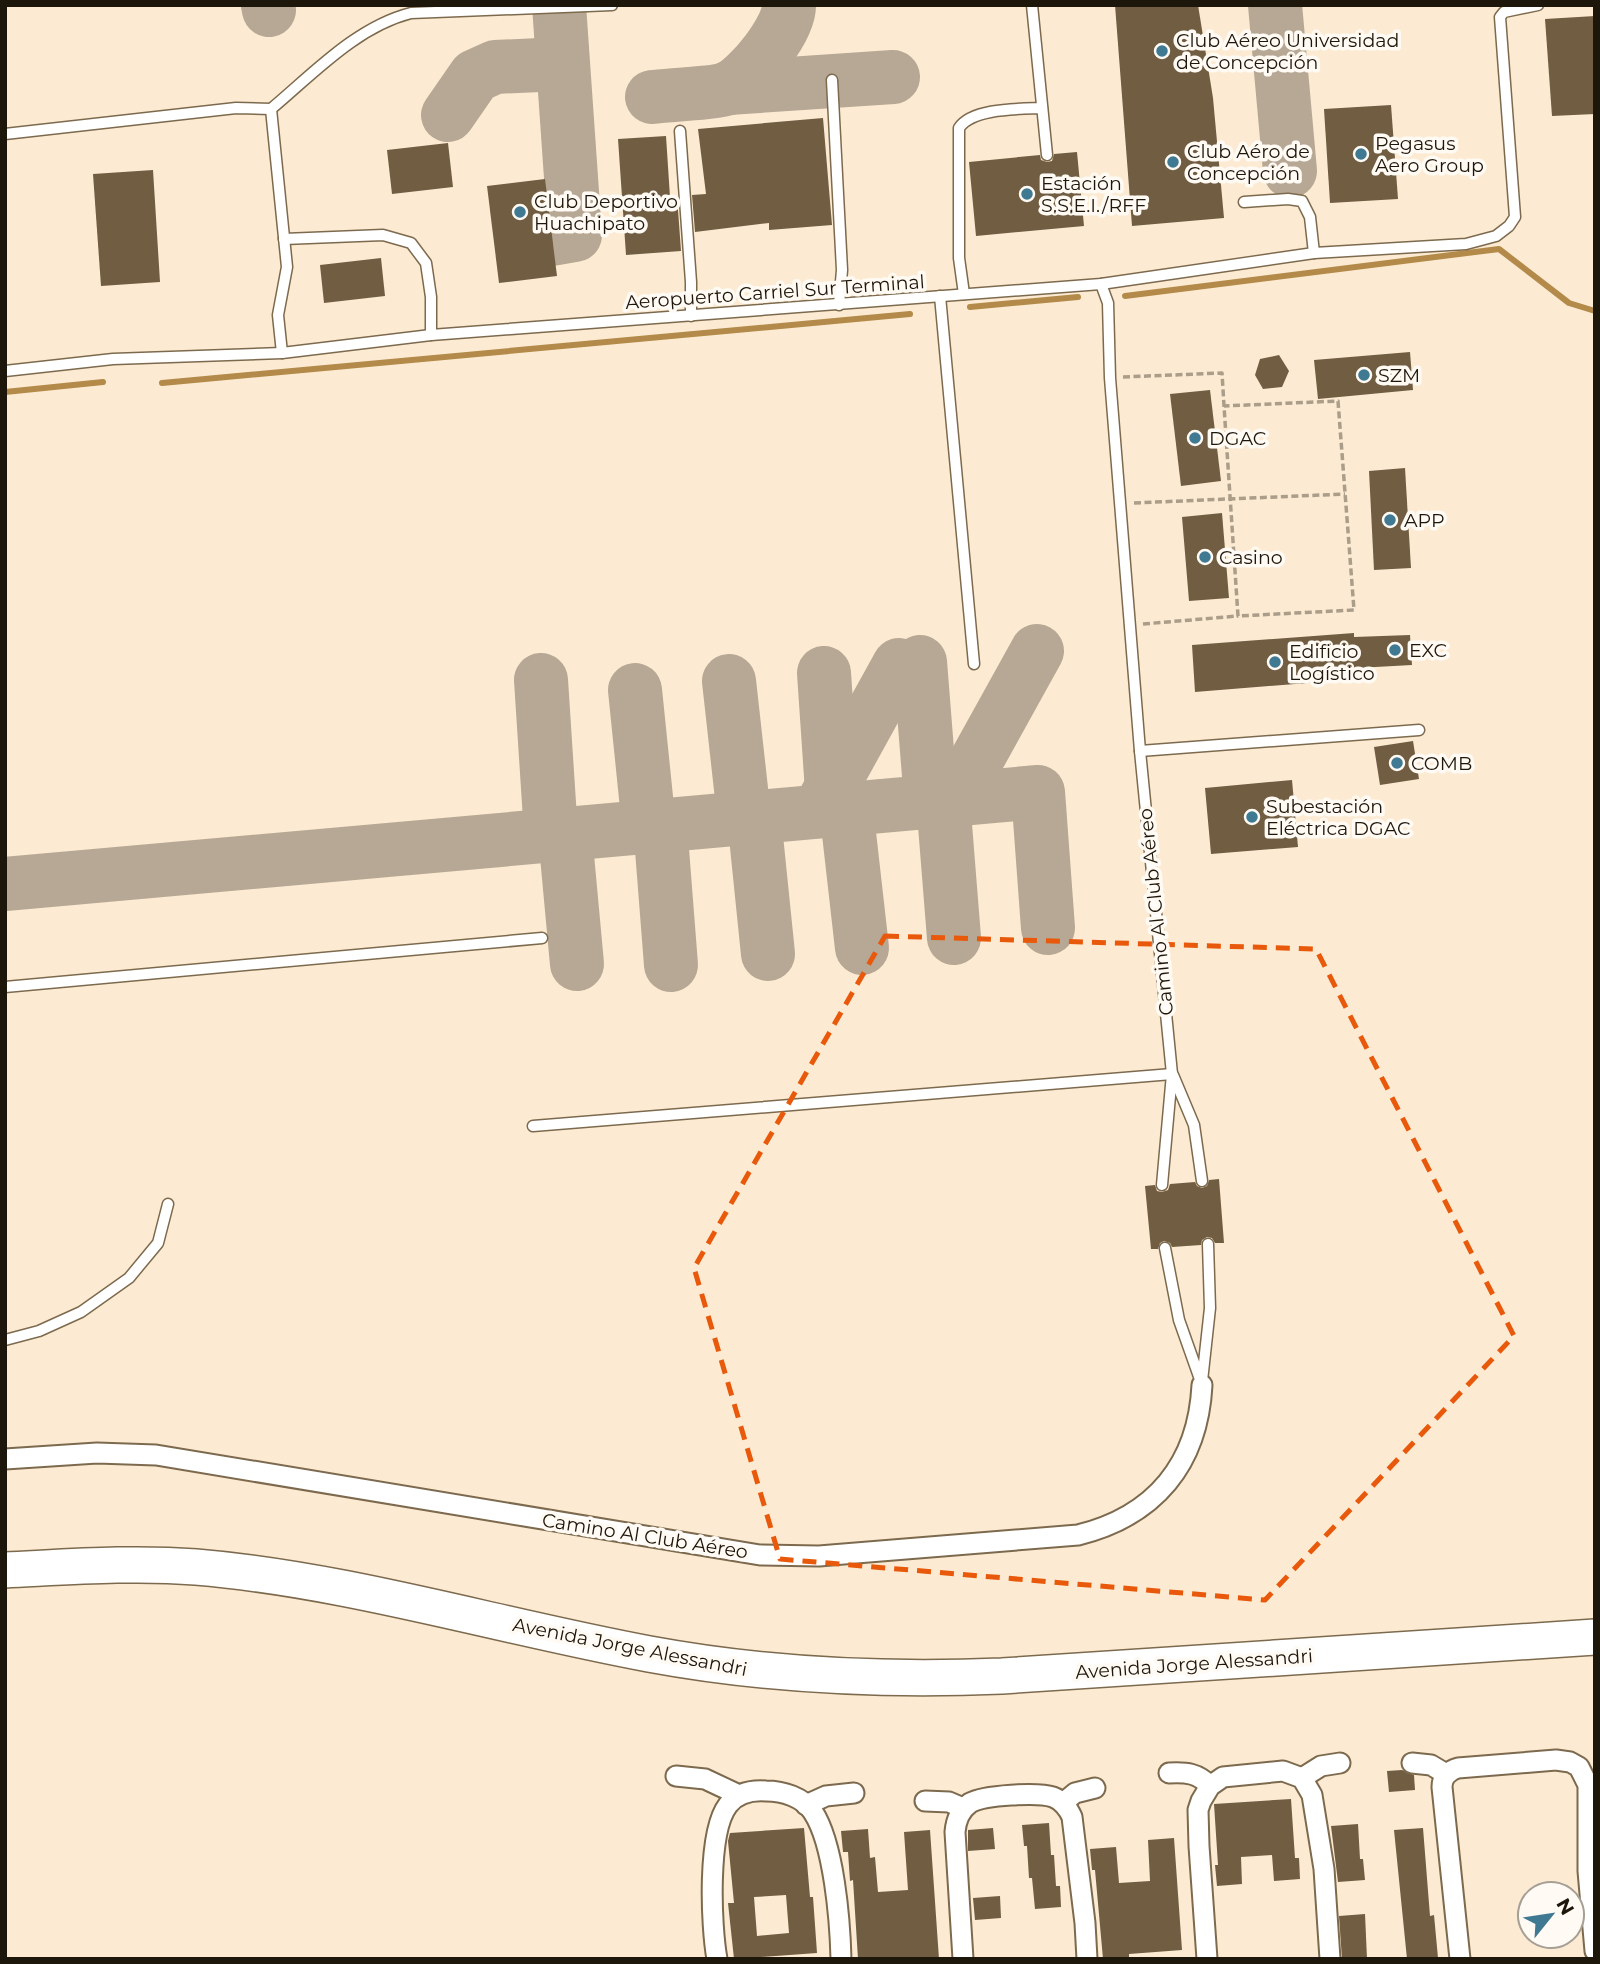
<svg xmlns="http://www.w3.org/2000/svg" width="1600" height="1964" font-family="Montserrat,sans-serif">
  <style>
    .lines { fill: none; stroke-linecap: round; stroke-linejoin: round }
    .stream { stroke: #b38a49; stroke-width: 6 }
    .taxiway { stroke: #b6a894; stroke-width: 54 }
    .building { fill: #705d42; fill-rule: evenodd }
    .lane-casing { stroke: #7d6a4e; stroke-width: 13 }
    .street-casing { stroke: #7d6a4e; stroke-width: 23 }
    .highway-casing { stroke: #7d6a4e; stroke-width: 38 }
    .path { stroke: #aa9d89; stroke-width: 3.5; stroke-dasharray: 7 3.5; stroke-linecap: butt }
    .lane { stroke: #fff; stroke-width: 10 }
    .street { stroke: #fff; stroke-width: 19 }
    .highway { stroke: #fff; stroke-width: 35 }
    .marked { fill: none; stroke: #e8590c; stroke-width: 5; stroke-dasharray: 14 9; stroke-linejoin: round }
    .poi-dot { fill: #3f7992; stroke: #fffaf4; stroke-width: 2.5 }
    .labels { text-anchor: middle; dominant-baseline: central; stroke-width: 7; stroke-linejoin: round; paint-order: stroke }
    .poi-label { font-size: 19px; fill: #1d160a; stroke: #fffaf4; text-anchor: start }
    .street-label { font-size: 19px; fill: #1d160a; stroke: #fffaf4 }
  </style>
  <rect width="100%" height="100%" fill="#fcebd2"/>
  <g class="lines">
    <!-- stream -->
    <g class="stream">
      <polyline points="1125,296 1499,249 1569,303 1595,311"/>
      <polyline points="970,307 1078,297"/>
      <polyline points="162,383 910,314"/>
      <polyline points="5,392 103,382"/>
    </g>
    <!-- taxiway -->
    <g class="taxiway">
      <polyline points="268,5 269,10"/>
      <polyline points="1275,5 1290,171"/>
      <polyline points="728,88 893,77"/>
      <path d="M652,97C668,95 718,93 729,88C750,78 790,28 789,5"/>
      <polyline points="448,115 475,76 495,67 561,64"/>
      <polyline points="552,239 575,235 559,5"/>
      <polyline points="920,662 931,801"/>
      <polyline points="824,673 832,791"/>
      <polyline points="541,680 551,834"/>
      <polyline points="729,681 744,816"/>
      <polyline points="635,690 649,827"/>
      <polyline points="955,799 1037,651"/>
      <polyline points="943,800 954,938"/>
      <polyline points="846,807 862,948"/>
      <polyline points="819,810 899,665"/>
      <polyline points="754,817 768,954"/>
      <polyline points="660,824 671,965"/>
      <polyline points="565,834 577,964"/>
      <polyline points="5,884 1038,792 1048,928"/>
    </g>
  </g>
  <!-- building -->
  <g class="building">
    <polygon points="1115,5 1198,5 1213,98 1224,218 1132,226"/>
    <polygon points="1595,16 1595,114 1552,116 1545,19"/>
    <polygon points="1391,105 1398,199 1330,203 1324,109"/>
    <polygon points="823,118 832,225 769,230 769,223 695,232 692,195 706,194 698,129"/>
    <polygon points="666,136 670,197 677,196 681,251 626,255 618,139"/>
    <polygon points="448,143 453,187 392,194 387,150"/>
    <polygon points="1077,152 1084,226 976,236 969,162 1040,155 1041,160 1047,162 1052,161 1054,154"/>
    <polygon points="153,170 160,282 101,286 93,174"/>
    <polygon points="545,179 557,276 499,283 487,186"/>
    <polygon points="381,258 385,296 324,303 320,265"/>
    <polygon points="1410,352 1413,390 1318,399 1314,360"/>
    <polygon points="1279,355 1289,371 1282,387 1263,389 1255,375 1260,359"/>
    <polygon points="1210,390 1221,481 1181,486 1170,394"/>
    <polygon points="1405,468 1411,568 1374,570 1369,471"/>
    <polygon points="1222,513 1229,598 1189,601 1182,517"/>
    <polygon points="1354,633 1354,637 1410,635 1412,665 1357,668 1358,679 1195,692 1192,645"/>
    <polygon points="1413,741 1419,779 1380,785 1374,747"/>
    <polygon points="1292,780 1298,847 1211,854 1205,788"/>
    <polygon points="1219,1179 1224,1243 1215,1243 1212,1238 1207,1237 1202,1240 1201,1245 1172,1247 1170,1243 1164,1241 1160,1243 1158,1249 1151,1249 1145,1186 1155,1185 1157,1191 1162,1192 1168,1190 1170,1184 1195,1182 1197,1186 1202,1188 1207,1186 1209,1180"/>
    <polygon points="1402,1770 1414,1775 1415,1790 1389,1792 1387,1771"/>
    <polygon points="1291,1799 1295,1858 1299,1858 1300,1879 1274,1881 1272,1855 1241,1857 1242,1884 1217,1886 1215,1865 1218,1865 1214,1804"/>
    <polygon points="1049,1823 1051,1855 1054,1855 1056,1886 1060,1886 1061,1907 1035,1909 1032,1878 1029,1878 1027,1846 1024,1846 1022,1825"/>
    <polygon points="1358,1824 1360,1859 1363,1859 1365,1880 1338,1882 1331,1826"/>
    <path d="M804,1828L810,1897H813L817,1953L734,1959L728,1903H734L728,1841L730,1833ZM786,1895L789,1933L757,1936L754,1897Z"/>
    <polygon points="993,1828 995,1849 968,1851 968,1830"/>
    <polygon points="1423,1828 1430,1916 1434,1915 1438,1958 1407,1959 1394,1830"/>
    <polygon points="868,1829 870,1858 875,1857 878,1892 908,1890 904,1832 930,1830 939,1959 858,1959 853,1880 850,1881 848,1852 843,1852 841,1831"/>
    <polygon points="1174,1838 1182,1950 1129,1954 1129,1959 1103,1959 1095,1870 1092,1870 1090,1849 1116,1847 1119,1883 1150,1881 1148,1840"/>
    <polygon points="1000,1896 1001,1918 975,1920 973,1898"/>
    <polygon points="1365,1914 1367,1959 1342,1959 1339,1916"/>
  </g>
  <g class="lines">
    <defs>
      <g id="lane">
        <polyline points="1032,5 1047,155"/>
        <polyline points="832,80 842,270 839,305"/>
        <polyline points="271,109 287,267 278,315 282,353"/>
        <polyline points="680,131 691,282 691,316"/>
        <path d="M5,134L236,108L271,109C313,74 356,27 411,13L612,5"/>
        <polyline points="1244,202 1288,199 1302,201 1310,217 1314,253"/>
        <polyline points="284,239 383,235 411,243 426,263 431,297 431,335"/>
        <polyline points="1101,284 1108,303 1110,378 1140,751 1419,730"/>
        <path d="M964,294L959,258V128C972,108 1019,109 1042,108"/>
        <polyline points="940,296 974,664"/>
        <polyline points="5,371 113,359 282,353 431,335 1101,284 1314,253 1466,244 1496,236 1509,226 1515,217 1500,17 1504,12 1538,5"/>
        <polyline points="1140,751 1172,1074 1162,1185"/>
        <polyline points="5,987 542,938"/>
        <polyline points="1173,1075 1194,1125 1202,1181"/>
        <polyline points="533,1126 1172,1074"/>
        <polyline points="1165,1248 1179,1320 1202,1385"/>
        <polyline points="5,1340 39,1331 81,1312 129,1278 158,1243 168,1204"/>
        <polyline points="1202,1381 1210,1308 1208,1244"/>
      </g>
      <g id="street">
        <path d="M5,1459L97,1453L156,1455L760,1555L819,1556L1078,1535C1155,1516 1198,1464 1202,1385"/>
        <polyline points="1412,1763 1431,1765 1446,1774"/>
        <path d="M1169,1773C1186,1772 1198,1773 1210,1786"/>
        <polyline points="676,1776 705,1779 739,1795"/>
        <polyline points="1302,1778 1321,1766 1340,1763"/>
        <polyline points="925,1801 949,1802 963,1808"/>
        <polyline points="1063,1803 1075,1793 1095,1788"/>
        <polyline points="806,1805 826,1796 854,1793"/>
        <path d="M717,1959C711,1926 707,1832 728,1805C737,1793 751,1790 766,1791C783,1791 803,1797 813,1812C834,1844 840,1920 841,1959"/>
        <path d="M963,1959L955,1832C956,1820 960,1810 970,1803C984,1795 1038,1792 1053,1797C1063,1801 1068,1808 1072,1817L1085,1923L1087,1959"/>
        <polyline points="1207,1959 1199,1846 1198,1810 1201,1801 1210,1786 1223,1777 1283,1771 1302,1778 1312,1795 1324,1869 1330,1959"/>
        <path d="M1460,1959L1442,1787C1442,1777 1448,1771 1458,1768L1556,1760L1570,1762L1579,1767L1588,1785V1871L1595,1951"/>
      </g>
      <path id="highway" d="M5,1570C69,1567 133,1562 196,1567C349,1580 498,1626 649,1654C768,1676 882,1681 1002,1676L1595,1637"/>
    </defs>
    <!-- lane casing -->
    <use href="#lane" class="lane-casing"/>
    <!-- street casing -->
    <use href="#street" class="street-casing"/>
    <!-- highway casing -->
    <use href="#highway" class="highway-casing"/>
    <!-- path -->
    <g class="path">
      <polyline points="1123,377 1222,373 1224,406 1238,616 1354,610 1338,401 1224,406"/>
      <polyline points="1134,503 1345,494"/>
      <polyline points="1143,624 1238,616"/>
    </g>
    <!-- lane -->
    <use href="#lane" class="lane"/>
    <!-- street -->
    <use href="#street" class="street"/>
    <!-- highway -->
    <use href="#highway" class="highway"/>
  </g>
  <!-- marked area -->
  <path class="marked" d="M885,936L1316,949L1514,1336L1265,1600L780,1559L694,1268Z"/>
  <!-- markers -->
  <g class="poi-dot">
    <circle cx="1162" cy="51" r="7"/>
    <circle cx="1361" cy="154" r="7"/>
    <circle cx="1173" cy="162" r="7"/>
    <circle cx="1027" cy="194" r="7"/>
    <circle cx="520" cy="212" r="7"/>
    <circle cx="1364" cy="375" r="7"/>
    <circle cx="1195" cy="438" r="7"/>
    <circle cx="1390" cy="520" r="7"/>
    <circle cx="1205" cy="557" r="7"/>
    <circle cx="1395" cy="650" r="7"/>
    <circle cx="1275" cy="662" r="7"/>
    <circle cx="1397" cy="763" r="7"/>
    <circle cx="1252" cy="817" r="7"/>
  </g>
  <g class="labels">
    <!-- poi labels -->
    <g class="poi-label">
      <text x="1176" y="40">Club Aéreo Universidad<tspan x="1176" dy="22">de Concepción</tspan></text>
      <text x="1375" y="143">Pegasus<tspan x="1375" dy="22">Aero Group</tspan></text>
      <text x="1187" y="151">Club Aéro de<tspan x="1187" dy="22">Concepción</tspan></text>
      <text x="1041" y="183">Estación<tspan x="1041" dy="22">S.S.E.I./RFF</tspan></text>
      <text x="534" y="201">Club Deportivo<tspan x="534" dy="22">Huachipato</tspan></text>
      <text x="1378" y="375">SZM</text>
      <text x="1209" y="438">DGAC</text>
      <text x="1404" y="520">APP</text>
      <text x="1219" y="557">Casino</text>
      <text x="1409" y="650">EXC</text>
      <text x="1289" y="651">Edificio<tspan x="1289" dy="22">Logístico</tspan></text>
      <text x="1411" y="763">COMB</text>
      <text x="1266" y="806">Subestación<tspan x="1266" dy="22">Eléctrica DGAC</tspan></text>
    </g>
    <!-- street labels -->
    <g class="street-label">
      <text transform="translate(775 292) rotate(-4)">Aeropuerto Carriel Sur Terminal</text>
      <text transform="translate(1156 912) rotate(-96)">Camino Al Club Aéreo</text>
      <text transform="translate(645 1536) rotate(9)">Camino Al Club Aéreo</text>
      <text transform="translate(630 1647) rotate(11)">Avenida Jorge Alessandri</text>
      <text transform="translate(1194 1664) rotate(-4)">Avenida Jorge Alessandri</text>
    </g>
  </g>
  <!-- border -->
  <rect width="1600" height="1964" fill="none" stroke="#1d160a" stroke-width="14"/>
  <!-- north arrow -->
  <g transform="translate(1551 1915) rotate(60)"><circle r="33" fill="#fffaf4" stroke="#a59f96" stroke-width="2"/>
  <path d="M0-5L12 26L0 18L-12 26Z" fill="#3f7992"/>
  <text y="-10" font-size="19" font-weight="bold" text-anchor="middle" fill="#1d160a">N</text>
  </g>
</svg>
